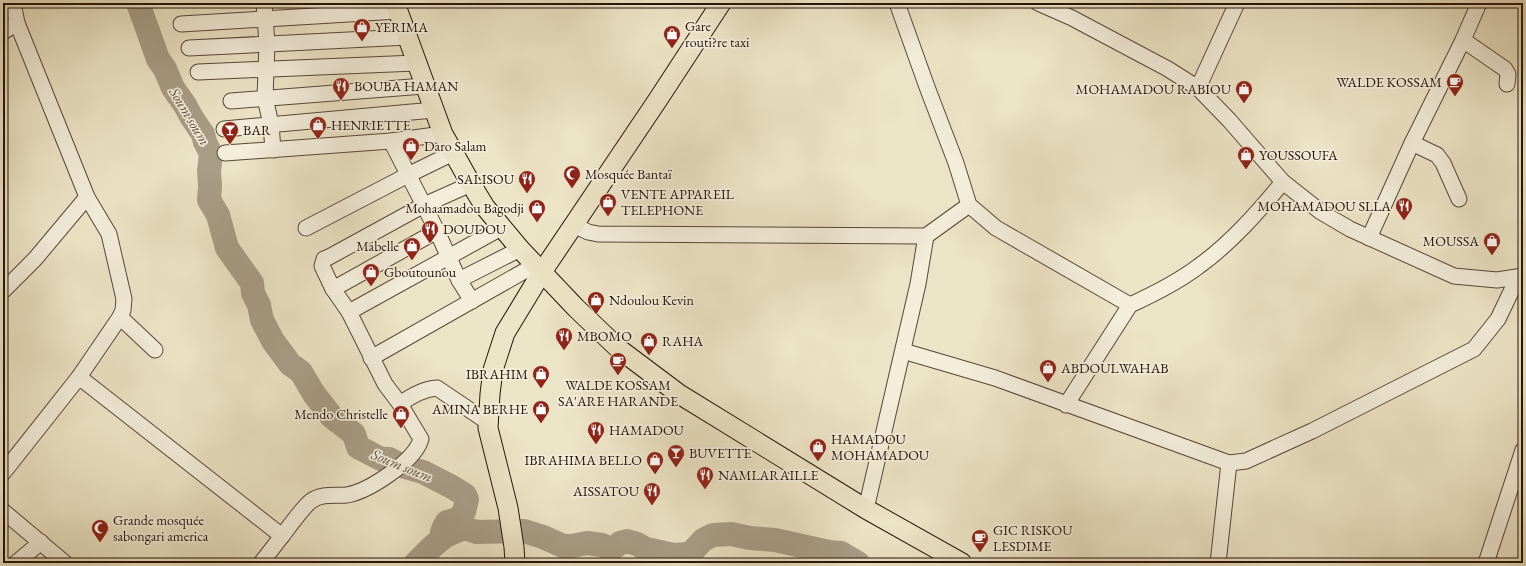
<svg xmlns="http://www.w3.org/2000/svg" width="1526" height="566" font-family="'EB Garamond',serif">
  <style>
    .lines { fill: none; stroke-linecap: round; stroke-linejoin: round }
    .river { stroke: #a89d86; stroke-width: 24 }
    .minor-casing { stroke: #574738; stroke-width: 17 }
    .major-casing { stroke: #251309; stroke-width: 21 }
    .minor { stroke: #f3edda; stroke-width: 15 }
    .major { stroke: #ece4c6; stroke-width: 19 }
    .labels { text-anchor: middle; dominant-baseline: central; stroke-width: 3.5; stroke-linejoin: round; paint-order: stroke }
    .poi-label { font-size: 14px; fill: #251309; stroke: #f3edda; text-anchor: start }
    .water-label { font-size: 15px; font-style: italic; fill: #605141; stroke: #f3edda }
  </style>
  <rect width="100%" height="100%" fill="#ece4c6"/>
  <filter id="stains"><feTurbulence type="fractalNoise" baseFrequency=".005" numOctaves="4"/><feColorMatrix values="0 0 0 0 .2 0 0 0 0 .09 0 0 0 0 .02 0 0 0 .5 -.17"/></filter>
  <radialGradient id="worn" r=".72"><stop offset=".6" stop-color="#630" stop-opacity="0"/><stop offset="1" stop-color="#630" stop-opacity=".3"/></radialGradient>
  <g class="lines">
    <!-- river -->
    <g class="river">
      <polyline points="138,3 158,59 165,69 173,88 185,105 192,118 203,134 205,142 211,154 209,171 210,186 209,200 218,215 227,248 252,283 253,293 259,305 262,320 273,341 290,364 301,372 314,394 332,417 354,434 358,447 381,459 389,459 405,467 423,472 452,487 465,495 467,499 464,512 458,519 447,522 444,527 442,532 445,536 464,528 477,532 524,531 543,537 563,546 572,546 587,543 602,545 610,549 615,547 620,543 627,541 637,544 646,549 674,555 687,554 692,552 703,540 713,535 731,534 750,538 775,540 829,552 841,553 858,563"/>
      <polyline points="416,563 432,547 445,536"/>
    </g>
    <defs>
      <g id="minor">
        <polyline points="13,3 17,23 87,197 109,234 124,299 123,310 120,317 155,350"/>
        <polyline points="264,3 267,44 265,98 271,124 273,150"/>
        <path d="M897,3L927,87L956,163L969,205L996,228L1130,305C1154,294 1178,282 1199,266C1231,243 1258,212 1283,182"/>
        <polyline points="1038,3 1072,18 1168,69 1198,88 1229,120 1283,182 1321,212 1350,229 1454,276 1497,280 1523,276"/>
        <polyline points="181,24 398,11"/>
        <polyline points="3,32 17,23"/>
        <polyline points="1463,40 1505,69 1508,74 1507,84"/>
        <polyline points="189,48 408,37"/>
        <polyline points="198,72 416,63"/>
        <polyline points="1198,88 1237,3"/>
        <polyline points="231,101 424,86"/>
        <polyline points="224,129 434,110"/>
        <polyline points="391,141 437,231 459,280 472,301"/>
        <polyline points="1412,143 1437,155 1443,163 1459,199"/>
        <polyline points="225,153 391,141 443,134"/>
        <path d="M471,184L424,205L329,257L324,259L322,266L333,289L349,312L385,384L400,404C411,396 423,389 437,388L489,423"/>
        <polyline points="574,225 588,232 598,234 926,236 969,205"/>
        <polyline points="306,228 408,175 453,153"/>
        <polyline points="1369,238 1412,143 1463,40 1479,3"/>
        <polyline points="459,280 520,249"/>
        <polyline points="333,289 437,231"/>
        <polyline points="3,291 35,259 87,197"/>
        <polyline points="349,312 501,228"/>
        <polyline points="903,351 995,378 1229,463 1246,461 1312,431 1474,349 1498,319 1518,277"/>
        <polyline points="371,358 535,265"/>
        <polyline points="79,377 282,536 261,563"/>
        <polyline points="1066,405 1130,305"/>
        <polyline points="3,473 79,377 120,317"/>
        <polyline points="866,509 918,284 926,236"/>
        <polyline points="3,511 65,563"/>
        <path d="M282,536C289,527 303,507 311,501C322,493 335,496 347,495C369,491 415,461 421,439L400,404"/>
        <polyline points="16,563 41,542"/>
        <polyline points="1218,563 1229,463"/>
        <polyline points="1486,563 1523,450"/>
      </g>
      <g id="major">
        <polyline points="395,3 443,134 471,184 485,207 520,249 576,308 619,349 679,394 866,509 962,563"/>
        <polyline points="515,563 514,547 508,508 488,428 490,394 493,370 505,333 542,272 659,98 721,3"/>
      </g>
    </defs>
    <!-- minor casing -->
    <use href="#minor" class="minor-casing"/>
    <!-- major casing -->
    <use href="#major" class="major-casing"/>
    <!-- minor -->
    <use href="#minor" class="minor"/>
    <!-- major -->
    <use href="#major" class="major"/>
  </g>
  <!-- icons -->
  <defs>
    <symbol id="shop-pin" viewBox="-11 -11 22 30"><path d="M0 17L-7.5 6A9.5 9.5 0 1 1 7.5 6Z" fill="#8f2418" stroke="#f3edda"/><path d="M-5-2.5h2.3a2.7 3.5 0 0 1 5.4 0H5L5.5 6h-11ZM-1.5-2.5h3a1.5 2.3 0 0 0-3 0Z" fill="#fff"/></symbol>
    <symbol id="cafe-pin" viewBox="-11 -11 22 30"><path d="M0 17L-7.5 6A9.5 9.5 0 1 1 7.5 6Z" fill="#8f2418" stroke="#f3edda"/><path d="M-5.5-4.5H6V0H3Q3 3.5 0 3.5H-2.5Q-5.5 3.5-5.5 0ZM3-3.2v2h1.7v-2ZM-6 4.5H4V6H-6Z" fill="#fff"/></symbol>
    <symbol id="restaurant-pin" viewBox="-11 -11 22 30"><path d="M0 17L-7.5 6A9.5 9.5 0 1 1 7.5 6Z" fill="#8f2418" stroke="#f3edda"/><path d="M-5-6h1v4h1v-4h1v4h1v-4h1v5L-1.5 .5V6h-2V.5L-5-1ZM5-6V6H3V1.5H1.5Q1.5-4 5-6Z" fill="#fff"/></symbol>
    <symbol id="bar-pin" viewBox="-11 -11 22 30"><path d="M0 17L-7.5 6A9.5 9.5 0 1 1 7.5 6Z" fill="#8f2418" stroke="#f3edda"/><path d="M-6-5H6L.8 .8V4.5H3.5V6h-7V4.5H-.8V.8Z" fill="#fff"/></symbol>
    <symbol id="mosque-pin" viewBox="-11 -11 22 30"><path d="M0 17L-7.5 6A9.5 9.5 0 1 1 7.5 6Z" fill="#8f2418" stroke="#f3edda"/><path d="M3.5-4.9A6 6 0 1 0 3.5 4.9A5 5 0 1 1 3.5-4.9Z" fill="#fff"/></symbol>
  </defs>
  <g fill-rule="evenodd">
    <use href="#shop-pin" x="352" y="17" width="20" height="27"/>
    <use href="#shop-pin" x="662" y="24" width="20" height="27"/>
    <use href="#cafe-pin" x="1445" y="72" width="20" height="27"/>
    <use href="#restaurant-pin" x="331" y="76" width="20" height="27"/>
    <use href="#shop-pin" x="1234" y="79" width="20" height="27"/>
    <use href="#shop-pin" x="308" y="115" width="20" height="27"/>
    <use href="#bar-pin" x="220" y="120" width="20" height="27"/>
    <use href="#shop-pin" x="401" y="136" width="20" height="27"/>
    <use href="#shop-pin" x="1236" y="145" width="20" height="27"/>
    <use href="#mosque-pin" x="562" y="164" width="20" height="27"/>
    <use href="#restaurant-pin" x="517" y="169" width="20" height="27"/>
    <use href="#shop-pin" x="598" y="192" width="20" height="27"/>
    <use href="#restaurant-pin" x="1394" y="196" width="20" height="27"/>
    <use href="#shop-pin" x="527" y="198" width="20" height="27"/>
    <use href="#restaurant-pin" x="420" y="219" width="20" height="27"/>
    <use href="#shop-pin" x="1482" y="231" width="20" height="27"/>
    <use href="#shop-pin" x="402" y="236" width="20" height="27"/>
    <use href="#shop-pin" x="361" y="262" width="20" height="27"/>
    <use href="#shop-pin" x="586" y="290" width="20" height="27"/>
    <use href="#restaurant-pin" x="554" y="326" width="20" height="27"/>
    <use href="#shop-pin" x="639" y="331" width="20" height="27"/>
    <use href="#cafe-pin" x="608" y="351" width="20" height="27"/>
    <use href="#shop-pin" x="1038" y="358" width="20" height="27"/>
    <use href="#shop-pin" x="531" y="364" width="20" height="27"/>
    <use href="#shop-pin" x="531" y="399" width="20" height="27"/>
    <use href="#shop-pin" x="391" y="404" width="20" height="27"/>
    <use href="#restaurant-pin" x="586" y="420" width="20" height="27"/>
    <use href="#shop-pin" x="808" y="437" width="20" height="27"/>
    <use href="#bar-pin" x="666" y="443" width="20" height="27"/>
    <use href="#shop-pin" x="645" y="450" width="20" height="27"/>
    <use href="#restaurant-pin" x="695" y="465" width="20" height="27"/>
    <use href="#restaurant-pin" x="642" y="481" width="20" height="27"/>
    <use href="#mosque-pin" x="90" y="518" width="20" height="27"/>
    <use href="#cafe-pin" x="970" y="528" width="20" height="27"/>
  </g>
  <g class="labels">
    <!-- poi labels -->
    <g class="poi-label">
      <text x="685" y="26">Gare<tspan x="685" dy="16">routi?re taxi</tspan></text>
      <text x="375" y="27">YERIMA</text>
      <text x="1442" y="82" text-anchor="end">WALDE KOSSAM</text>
      <text x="354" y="86">BOUBA HAMAN</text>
      <text x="1231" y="89" text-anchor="end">MOHAMADOU RABIOU</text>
      <text x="331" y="125">HENRIETTE</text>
      <text x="243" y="130">BAR</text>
      <text x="424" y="146">Daro Salam</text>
      <text x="1259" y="155">YOUSSOUFA</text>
      <text x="585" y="174">Mosquée Bantaï</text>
      <text x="514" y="179" text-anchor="end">SALISOU</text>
      <text x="621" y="194">VENTE APPAREIL<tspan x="621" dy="16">TELEPHONE</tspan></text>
      <text x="1391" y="206" text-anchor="end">MOHAMADOU SLLA</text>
      <text x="524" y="208" text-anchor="end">Mohaamadou Bagodji</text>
      <text x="443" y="229">DOUDOU</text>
      <text x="1479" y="241" text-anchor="end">MOUSSA</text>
      <text x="399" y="246" text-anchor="end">Mabelle</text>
      <text x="384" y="272">Gboutounou</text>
      <text x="609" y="300">Ndoulou Kevin</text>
      <text x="577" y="336">MBOMO</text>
      <text x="662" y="341">RAHA</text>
      <text x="1061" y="368">ABDOULWAHAB</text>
      <text x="528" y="374" text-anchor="end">IBRAHIM</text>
      <text x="618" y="385" text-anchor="middle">WALDE KOSSAM<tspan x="618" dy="16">SA'ARE HARANDE</tspan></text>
      <text x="528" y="409" text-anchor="end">AMINA BERHE</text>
      <text x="388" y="414" text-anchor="end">Mendo Christelle</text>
      <text x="609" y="430">HAMADOU</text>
      <text x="831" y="439">HAMADOU<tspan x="831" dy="16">MOHAMADOU</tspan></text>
      <text x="689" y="453">BUVETTE</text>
      <text x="642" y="460" text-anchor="end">IBRAHIMA BELLO</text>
      <text x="718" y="475">NAMLARAILLE</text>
      <text x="639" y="491" text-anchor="end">AISSATOU</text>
      <text x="113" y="520">Grande mosquée<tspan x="113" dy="16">sabongari america</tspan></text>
      <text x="993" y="530">GIC RISKOU<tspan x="993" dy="16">LESDIME</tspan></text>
    </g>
    <!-- water labels -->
    <g class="water-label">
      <text transform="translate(190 116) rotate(59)">Soum soum</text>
      <text transform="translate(402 465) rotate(22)">Soum soum</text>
    </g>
  </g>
  <!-- margin -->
  <rect width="1526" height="566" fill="none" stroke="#ece4c6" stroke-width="16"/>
  <rect x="4" y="4" width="1518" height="558" fill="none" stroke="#251309" stroke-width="2"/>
  <rect x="8" y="8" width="1510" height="550" fill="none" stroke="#251309"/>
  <rect width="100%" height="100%" filter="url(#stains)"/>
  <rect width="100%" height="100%" fill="url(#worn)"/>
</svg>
